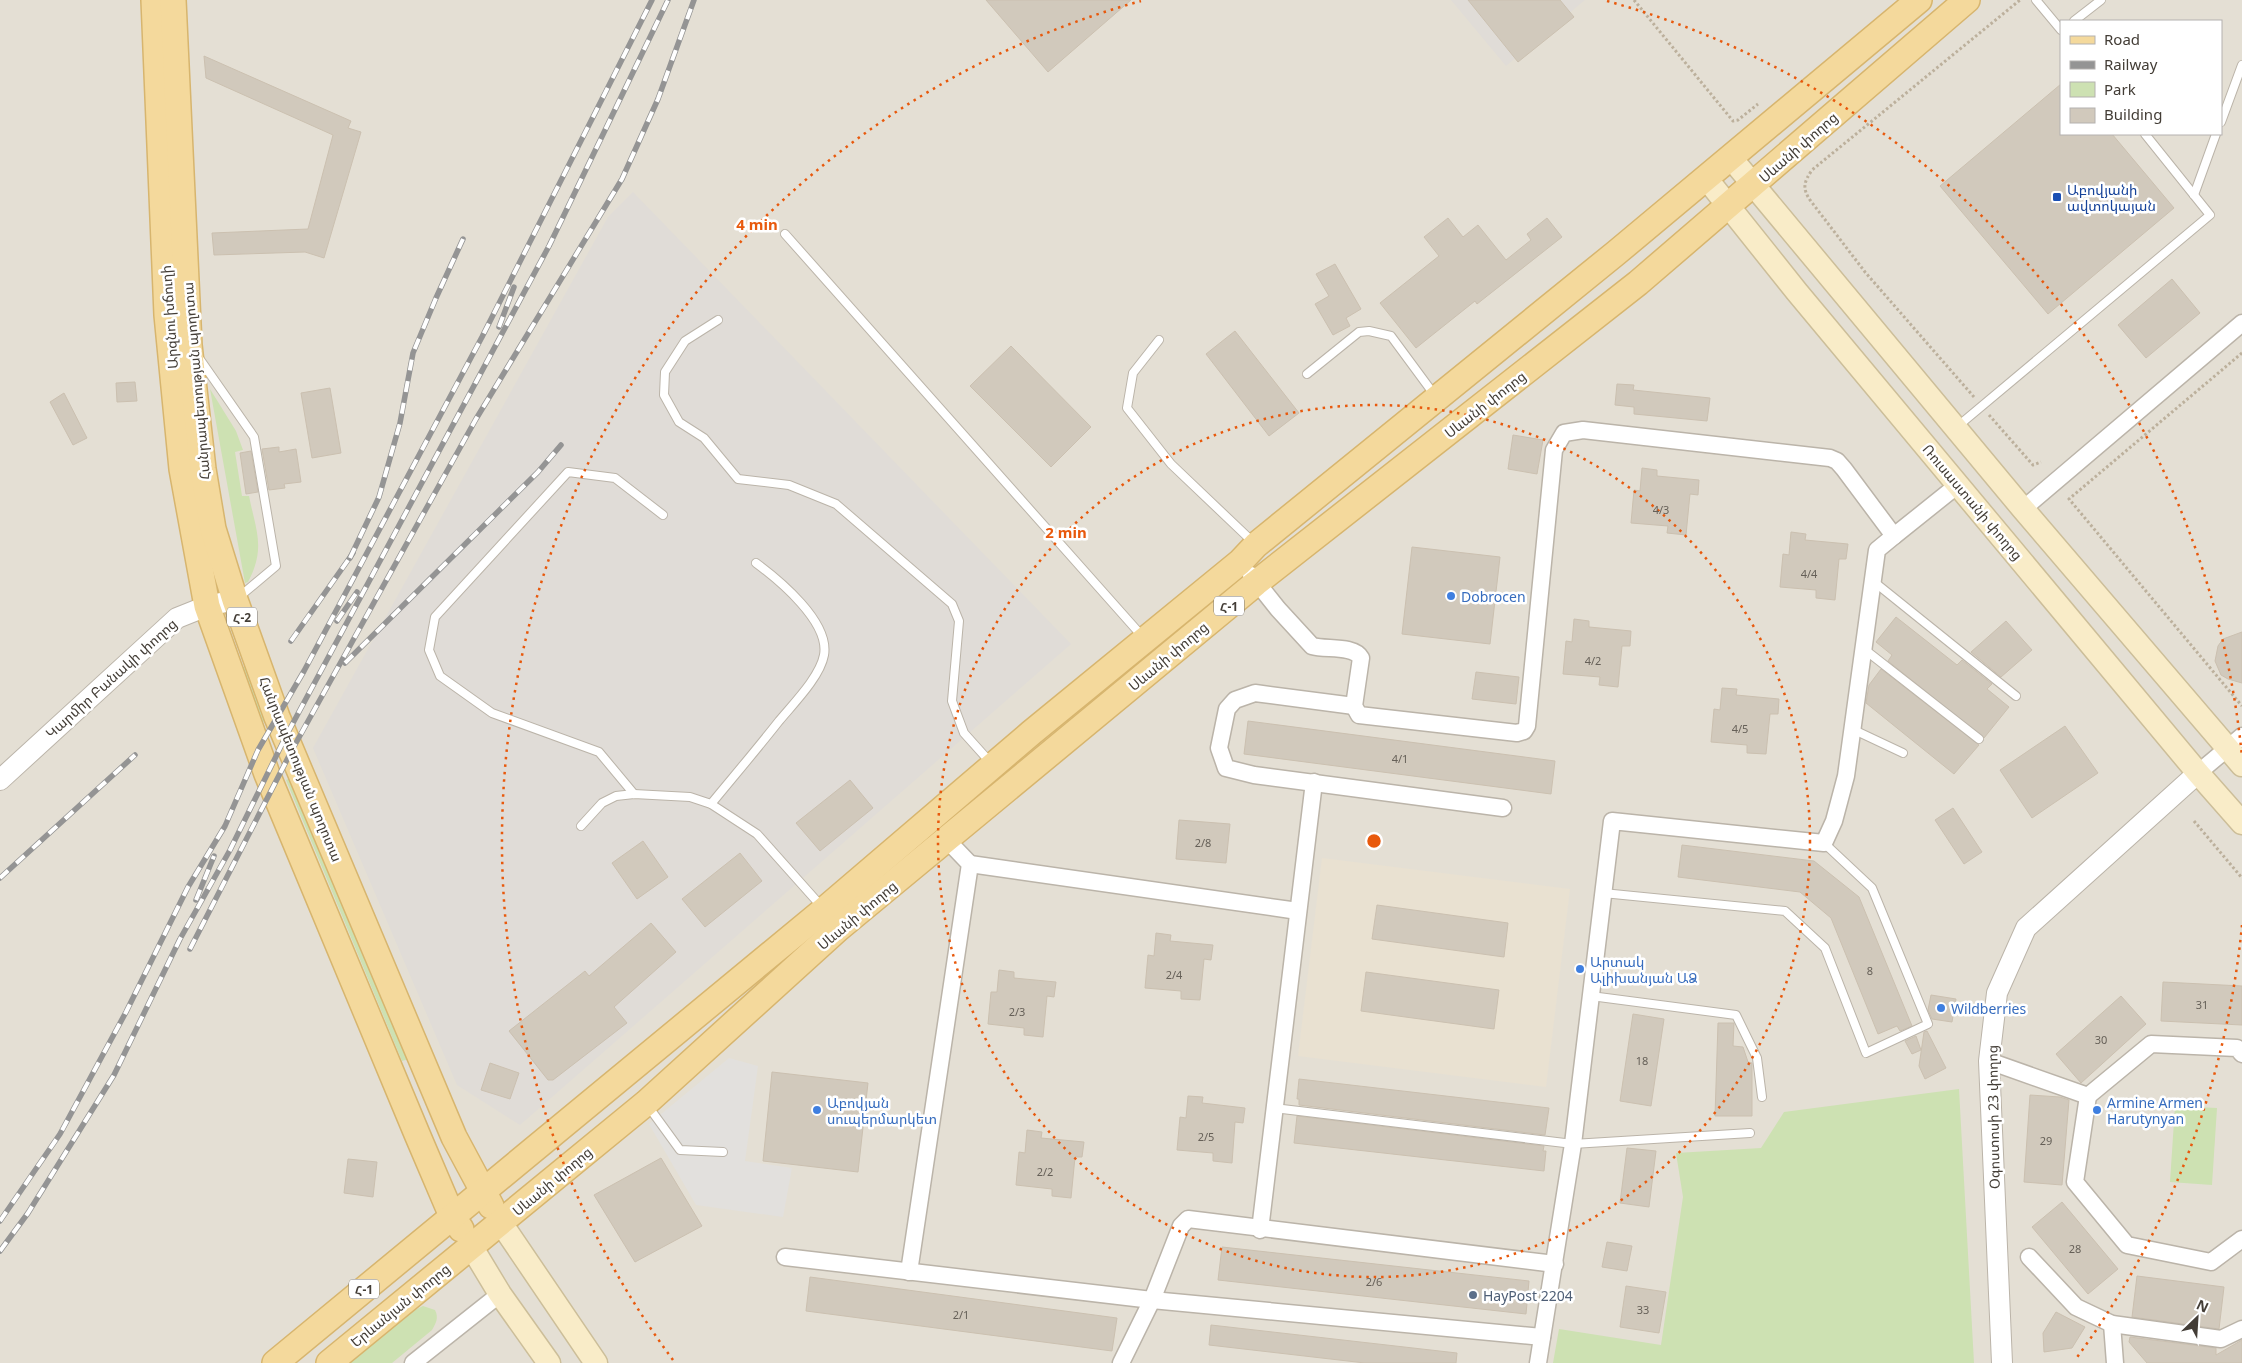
<svg xmlns="http://www.w3.org/2000/svg" width="2242" height="1363" font-family="'Noto Sans','Noto Sans Armenian',sans-serif">
  <style>
    .residential { fill: #e4dfd4; fill-rule: evenodd }
    .industrial { fill: #e0dcd7 }
    .education { fill: #e9e1d1 }
    .green { fill: #cde1b2 }
    .parking { fill: #e2e0dd }
    .building { fill: #d1c9bc; stroke: #cbc0b0 }
    .lines { fill: none; stroke-linecap: round; stroke-linejoin: round }
    .service-casing { stroke: #bbb4a9; stroke-width: 10 }
    .minor-casing { stroke: #bbb4a9; stroke-width: 19 }
    .tertiary-casing { stroke: #bbb4a9; stroke-width: 22 }
    .secondary-casing { stroke: #ccbe99; stroke-width: 25 }
    .primary-casing { stroke: #d7b56e; stroke-width: 28 }
    .path { stroke: #bcb09c; stroke-width: 3; stroke-dasharray: 2.5 2.5; stroke-linecap: butt }
    .service { stroke: #fff; stroke-width: 8 }
    .minor { stroke: #fff; stroke-width: 16 }
    .tertiary { stroke: #fff; stroke-width: 20 }
    .secondary { stroke: #f9ecc8; stroke-width: 22 }
    .primary { stroke: #f4d99c; stroke-width: 25 }
    .rail-casing { stroke: #949494; stroke-width: 5.5 }
    .rail { stroke: #fff; stroke-width: 4; stroke-dasharray: 11; stroke-linecap: butt }
    .ring { fill: none; stroke: #e8590c; stroke-width: 2.5; stroke-dasharray: 2.5 5 }
    .transit-dot { fill: #1a4fb4; stroke: #fff; stroke-width: 2 }
    .shop-dot { fill: #3f7fe0; stroke: #fff; stroke-width: 2 }
    .service-dot { fill: #5c6f8a; stroke: #fff; stroke-width: 2 }
    .labels { text-anchor: middle; dominant-baseline: central; stroke-width: 5; stroke-linejoin: round; paint-order: stroke }
    .number-label { font-size: 11px; fill: #666058 }
    .shield { fill: #fff; stroke: #7b7772; stroke-width: 1 }
    .shield-label { font-size: 12px; font-weight: bold; fill: #433d36 }
    .street-label { font-size: 14px; fill: #433d36; stroke: #fff }
    .transit-label { font-size: 14px; fill: #164399; stroke: #fff; text-anchor: start }
    .shop-label { font-size: 14px; fill: #366cbe; stroke: #fff; text-anchor: start }
    .service-label { font-size: 14px; fill: #4e5e75; stroke: #fff; text-anchor: start }
    .centre { fill: #e8590c; stroke: #fff; stroke-width: 2.5 }
    .ring-label { font-size: 15px; text-anchor: middle; font-weight: bold; fill: #e8590c; stroke: #fff; stroke-width: 5; stroke-linejoin: round; paint-order: stroke }
  </style>
  <rect width="100%" height="100%" fill="#f1ede6"/>
  <!-- residential -->
  <path class="residential" d="M0,0H2242V1363H0ZM2061,21H2221V134H2061Z"/>
  <!-- industrial -->
  <g class="industrial">
    <polygon points="1451,0 1585,0 1506,66"/>
    <polygon points="633,192 1071,644 520,1125 457,1085 313,748 608,217"/>
  </g>
  <!-- education -->
  <polygon class="education" points="1322,858 1570,889 1546,1087 1298,1056"/>
  <!-- green -->
  <g class="green">
    <path d="M210,389L236,431L243,450L235,452L242,496H249C256,531 266,548 248,582L245,583Z"/>
    <polygon points="247,666 268,720 260,723 239,669"/>
    <polygon points="293,777 409,1059 402,1061 286,780"/>
    <polygon points="1959,1089 1974,1363 1553,1363 1559,1329 1661,1345 1683,1197 1676,1153 1761,1148 1784,1112"/>
    <polygon points="2175,1106 2217,1108 2212,1185 2170,1182"/>
    <path d="M423,1306L435,1310C439,1318 436,1323 432,1330L392,1363H350L415,1310Z"/>
  </g>
  <!-- parking -->
  <polygon class="parking" points="729,1058 758,1066 745,1161 792,1168 783,1217 696,1205 649,1124"/>
  <!-- building -->
  <g class="building">
    <polygon points="986,0 1131,0 1048,72"/>
    <polygon points="1468,0 1560,0 1574,17 1518,62"/>
    <polygon points="204,56 351,121 348,128 361,132 324,258 305,252 214,255 212,233 308,229 333,135 206,78"/>
    <polygon points="2061,84 2061,134 2112,134 2174,208 2048,314 1940,186"/>
    <polygon points="1448,218 1463,237 1478,225 1506,260 1531,240 1527,234 1547,218 1562,237 1477,304 1475,301 1416,348 1380,303 1439,256 1424,237"/>
    <polygon points="1335,264 1361,309 1346,318 1350,326 1333,335 1315,304 1329,296 1316,274"/>
    <polygon points="2172,279 2200,313 2146,358 2118,325"/>
    <polygon points="1235,331 1299,413 1269,436 1206,354"/>
    <polygon points="1011,346 1091,427 1051,467 970,386"/>
    <polygon points="135,382 137,401 117,402 116,383"/>
    <polygon points="1617,384 1634,385 1633,390 1710,398 1707,421 1634,414 1634,407 1615,405"/>
    <polygon points="330,388 341,453 312,458 301,393"/>
    <polygon points="64,393 87,438 73,445 50,402"/>
    <polygon points="1513,435 1543,440 1537,474 1508,469"/>
    <polygon points="279,447 279,452 296,449 301,482 284,484 285,488 269,490 262,449"/>
    <polygon points="251,451 258,492 246,494 240,453"/>
    <polygon points="1642,468 1657,470 1657,476 1699,480 1698,495 1690,494 1686,535 1667,533 1668,526 1631,523 1634,490 1640,491"/>
    <polygon points="1791,532 1806,534 1805,540 1848,544 1846,559 1839,559 1835,600 1816,598 1816,590 1780,587 1783,554 1789,555"/>
    <polygon points="1412,547 1500,557 1490,644 1402,634"/>
    <polygon points="1896,617 1957,665 1962,660 1992,684 1987,689 2009,707 1984,738 1888,661 1892,655 1876,642"/>
    <polygon points="1574,619 1589,621 1589,627 1631,631 1630,646 1622,646 1618,687 1599,685 1600,677 1563,674 1566,641 1572,642"/>
    <polygon points="2006,621 2032,650 2001,677 1971,652"/>
    <polygon points="2242,632 2242,683 2228,679 2221,675 2215,661 2218,646 2223,639"/>
    <polygon points="1881,669 1979,745 1954,774 1866,703 1869,685"/>
    <polygon points="1476,672 1519,677 1516,704 1472,699"/>
    <polygon points="1722,688 1737,689 1736,695 1779,699 1778,714 1770,714 1766,754 1747,753 1747,745 1711,742 1714,709 1720,710"/>
    <polygon points="1248,721 1555,761 1551,794 1244,754"/>
    <polygon points="2065,726 2098,773 2032,818 2000,770"/>
    <polygon points="850,780 873,808 820,851 796,823"/>
    <polygon points="1953,808 1982,852 1964,864 1935,820"/>
    <polygon points="1179,820 1230,824 1226,863 1176,859"/>
    <polygon points="643,841 668,877 637,899 612,863"/>
    <polygon points="1682,845 1814,861 1859,897 1912,1026 1900,1031 1897,1026 1878,1034 1831,918 1800,892 1678,877"/>
    <polygon points="740,853 762,881 705,927 682,899"/>
    <polygon points="1377,905 1508,923 1504,957 1372,939"/>
    <polygon points="651,923 676,952 614,1007 627,1023 553,1080 548,1080 509,1031 585,971 589,976"/>
    <polygon points="1156,933 1171,935 1170,941 1213,945 1211,960 1204,959 1200,1000 1181,999 1181,991 1145,988 1148,955 1154,956"/>
    <polygon points="999,970 1014,972 1014,978 1056,982 1054,997 1047,996 1043,1037 1024,1035 1024,1028 988,1024 991,992 997,992"/>
    <polygon points="1366,972 1499,990 1494,1029 1361,1011"/>
    <polygon points="2163,982 2242,986 2242,1025 2161,1021"/>
    <polygon points="1931,995 1956,999 1952,1022 1932,1019 1928,1010"/>
    <polygon points="2121,996 2146,1024 2081,1083 2056,1054"/>
    <polygon points="1633,1014 1664,1019 1651,1106 1620,1101"/>
    <polygon points="1718,1023 1734,1023 1733,1046 1743,1047 1748,1062 1752,1063 1752,1116 1715,1116"/>
    <polygon points="1927,1031 1946,1068 1925,1079 1919,1066 1924,1032"/>
    <polygon points="1916,1036 1921,1050 1912,1054 1905,1041"/>
    <polygon points="490,1063 519,1073 510,1099 481,1090"/>
    <polygon points="772,1072 868,1083 858,1172 763,1161"/>
    <polygon points="1299,1079 1549,1108 1545,1135 1299,1105 1299,1099 1297,1099"/>
    <polygon points="2030,1095 2060,1097 2069,1100 2062,1185 2024,1182"/>
    <polygon points="1188,1096 1203,1097 1202,1103 1245,1108 1243,1123 1235,1122 1232,1163 1213,1161 1213,1153 1177,1150 1180,1117 1186,1118"/>
    <polygon points="1297,1116 1544,1146 1543,1151 1546,1151 1544,1171 1294,1143"/>
    <polygon points="1027,1130 1042,1132 1041,1138 1084,1142 1082,1157 1075,1157 1071,1198 1052,1196 1052,1189 1016,1185 1019,1152 1025,1153"/>
    <polygon points="1627,1148 1656,1151 1649,1207 1620,1203"/>
    <polygon points="661,1158 702,1226 635,1262 594,1195"/>
    <polygon points="348,1159 377,1162 373,1197 344,1193"/>
    <polygon points="2062,1202 2118,1269 2088,1294 2032,1227"/>
    <polygon points="1607,1242 1632,1246 1627,1271 1602,1267"/>
    <polygon points="1222,1247 1529,1281 1526,1314 1218,1280"/>
    <polygon points="2137,1276 2224,1287 2219,1329 2132,1317"/>
    <polygon points="810,1277 1117,1318 1112,1351 806,1311"/>
    <polygon points="1626,1286 1666,1292 1659,1333 1620,1327"/>
    <polygon points="2056,1312 2085,1327 2072,1348 2044,1352 2043,1333"/>
    <polygon points="1211,1325 1457,1353 1456,1363 1365,1363 1209,1345"/>
    <polygon points="2130,1337 2216,1348 2216,1355 2242,1340 2242,1363 2147,1363 2129,1342"/>
  </g>
  <g class="lines">
    <defs>
      <g id="service">
        <polyline points="2036,0 2061,30"/>
        <polyline points="2074,21 2101,0"/>
        <polyline points="2221,122 2242,65"/>
        <polyline points="2194,195 2216,134"/>
        <polyline points="785,234 1142,636"/>
        <polyline points="718,320 685,341 665,372 664,395 679,422 704,438 738,479 789,485 836,504 952,604 959,621 952,701 964,733 990,762"/>
        <polyline points="1159,340 1133,373 1127,408 1171,464 1254,543"/>
        <polyline points="199,358 254,437 276,566 239,597"/>
        <polyline points="1307,374 1359,332 1369,331 1391,336 1436,397"/>
        <polyline points="1958,426 2210,215 2145,134"/>
        <polyline points="1873,581 2016,696"/>
        <polyline points="1864,649 1979,739"/>
        <polyline points="1852,729 1903,753"/>
        <polyline points="634,794 599,752 492,713 440,676 429,650 435,617 568,472 615,478 663,515"/>
        <path d="M711,804C734,776 757,749 779,721C793,704 820,677 824,655C830,622 779,580 756,563"/>
        <polyline points="581,826 602,803 616,796 634,794 690,797 711,804 757,834 822,907"/>
        <polyline points="1603,893 1785,911 1825,948 1866,1053 1928,1024 1872,888 1824,843"/>
        <polyline points="1591,996 1736,1015 1757,1058 1762,1097"/>
        <polyline points="648,1106 680,1150 723,1152"/>
        <polyline points="1274,1108 1573,1144 1750,1133"/>
      </g>
      <g id="minor">
        <polyline points="2023,509 2242,323"/>
        <path d="M1251,575L1278,609L1312,646C1326,650 1354,645 1361,658L1354,706L1359,715L1517,733L1524,731L1527,726L1554,450L1564,433L1583,430L1830,458L1837,461L1844,469L1894,536L1959,484"/>
        <polyline points="1354,706 1255,693 1235,700 1227,709 1219,748 1226,768 1254,775 1503,808"/>
        <polyline points="2198,773 2242,736"/>
        <polyline points="970,864 1298,911"/>
        <polyline points="1989,1061 2088,1096 2151,1044 2237,1048 2242,1054"/>
        <polyline points="2088,1096 2075,1182 2127,1245 2211,1262 2242,1239"/>
        <polyline points="1260,1230 1314,782"/>
        <polyline points="785,1257 1152,1300 1542,1337"/>
        <polyline points="2029,1257 2076,1307 2112,1324 2221,1339 2242,1329"/>
        <polyline points="909,1272 970,864 947,840"/>
        <polyline points="2112,1324 2115,1363"/>
        <polyline points="413,1363 500,1294"/>
        <polyline points="1121,1363 1152,1300 1181,1226 1188,1219 1555,1264"/>
        <polyline points="1538,1363 1573,1144 1612,821 1824,843 1834,821 1846,776 1877,550 1894,536"/>
      </g>
      <g id="tertiary">
        <polyline points="0,780 177,618 207,606 235,600"/>
        <polyline points="2002,1363 1989,1061 1997,993 2026,928 2198,773"/>
      </g>
      <g id="secondary">
        <polyline points="1731,158 2023,509 2242,765"/>
        <polyline points="1706,178 1797,292 2198,773 2242,823"/>
        <polyline points="501,1223 596,1363"/>
        <polyline points="471,1246 500,1294 549,1363"/>
      </g>
      <g id="primary">
        <polyline points="154,0 167,315 182,469 207,606 267,774 417,1134 452,1216 461,1229"/>
        <polyline points="173,0 189,345 203,469 213,529 235,600 277,717 454,1137 491,1206"/>
        <polyline points="275,1363 824,910 1031,733 1240,562 1256,545 1616,253 1919,0"/>
        <polyline points="329,1363 646,1103 839,928 1256,583 1638,283 1967,0"/>
      </g>
    </defs>
    <!-- service casing -->
    <use href="#service" class="service-casing"/>
    <!-- minor casing -->
    <use href="#minor" class="minor-casing"/>
    <!-- tertiary casing -->
    <use href="#tertiary" class="tertiary-casing"/>
    <!-- secondary casing -->
    <use href="#secondary" class="secondary-casing"/>
    <!-- primary casing -->
    <use href="#primary" class="primary-casing"/>
    <!-- path -->
    <g class="path">
      <polyline points="1634,0 1733,121 1738,120 1758,104"/>
      <polyline points="2242,353 2069,499 2242,706"/>
      <path d="M1974,397L1865,272L1810,200C1802,188 1804,182 1812,170L2020,0"/>
      <polyline points="1989,415 2033,465 2041,462"/>
      <polyline points="2194,821 2242,878"/>
    </g>
    <!-- service -->
    <use href="#service" class="service"/>
    <!-- minor -->
    <use href="#minor" class="minor"/>
    <!-- tertiary -->
    <use href="#tertiary" class="tertiary"/>
    <!-- secondary -->
    <use href="#secondary" class="secondary"/>
    <!-- primary -->
    <use href="#primary" class="primary"/>
    <defs>
      <g id="rail">
        <polyline points="499,327 514,287"/>
        <polyline points="350,558 379,497 400,423 413,353 436,298 463,239"/>
        <polyline points="337,621 357,592"/>
        <polyline points="291,641 353,553"/>
        <polyline points="345,663 538,472 561,445"/>
        <polyline points="0,878 135,755"/>
        <polyline points="196,900 214,856"/>
        <polyline points="190,949 292,750 476,419 622,179 658,99 694,0"/>
        <polyline points="0,1221 60,1134 126,1012 188,887 225,826 258,750 304,671 482,337 652,0"/>
        <polyline points="0,1251 28,1213 114,1075 180,939 230,850 286,736 549,246 668,0"/>
      </g>
    </defs>
    <!-- rail casing -->
    <use href="#rail" class="rail-casing"/>
    <!-- rail -->
    <use href="#rail" class="rail"/>
  </g>
  <!-- distance rings -->
  <g class="ring">
    <circle cx="1374" cy="841" r="436"/>
    <path d="M2242 925A872 872 0 0 1 2075 1360M673 1360A872 872 0 0 1 1141 1M1607 1A872 872 0 0 1 2242 757"/>
  </g>
  <!-- markers -->
  <rect class="transit-dot" x="2052" y="192" width="10" height="10" rx="2.5"/>
  <g class="shop-dot">
    <circle cx="1451" cy="596" r="5"/>
    <circle cx="1580" cy="969" r="5"/>
    <circle cx="1941" cy="1008" r="5"/>
    <circle cx="817" cy="1110" r="5"/>
    <circle cx="2097" cy="1110" r="5"/>
  </g>
  <circle class="service-dot" cx="1473" cy="1295" r="5"/>
  <g class="labels">
    <!-- number labels -->
    <g class="number-label">
      <text x="1661" y="509">4/3</text>
      <text x="1809" y="573">4/4</text>
      <text x="1593" y="660">4/2</text>
      <text x="1740" y="728">4/5</text>
      <text x="1400" y="758">4/1</text>
      <text x="1203" y="842">2/8</text>
      <text x="1870" y="970">8</text>
      <text x="1174" y="974">2/4</text>
      <text x="2202" y="1004">31</text>
      <text x="1017" y="1011">2/3</text>
      <text x="2101" y="1039">30</text>
      <text x="1642" y="1060">18</text>
      <text x="1206" y="1136">2/5</text>
      <text x="2046" y="1140">29</text>
      <text x="1045" y="1171">2/2</text>
      <text x="2075" y="1248">28</text>
      <text x="1374" y="1281">2/6</text>
      <text x="1643" y="1309">33</text>
      <text x="961" y="1314">2/1</text>
    </g>
    <!-- shield labels -->
    <g class="shield">
      <rect x="1214" y="596.5" width="30" height="19" rx="4"/>
      <rect x="227" y="607.5" width="30" height="19" rx="4"/>
      <rect x="349" y="1279.5" width="30" height="19" rx="4"/>
    </g>
    <g class="shield-label">
      <text x="1229" y="606">Հ-1</text>
      <text x="242" y="617">Հ-2</text>
      <text x="364" y="1289">Հ-1</text>
    </g>
    <!-- street labels -->
    <g class="street-label">
      <text transform="translate(1798 147) rotate(-41)">Սևանի փողոց</text>
      <text transform="translate(169 317) rotate(-94)">Արզնու խճուղի</text>
      <text transform="translate(196 381) rotate(-95)">Հանրապետության պողոտա</text>
      <text transform="translate(1485 404) rotate(-38)">Սևանի փողոց</text>
      <text transform="translate(1973 502) rotate(50)">Ռուսաստանի փողոց</text>
      <text transform="translate(1168 656) rotate(-40)">Սևանի փողոց</text>
      <text transform="translate(111 678) rotate(-42)">Կարմիր Բանակի փողոց</text>
      <text transform="translate(301 769) rotate(68)">Հանրապետության պողոտա</text>
      <text transform="translate(857 915) rotate(-40)">Սևանի փողոց</text>
      <text transform="translate(1993 1117) rotate(-91)">Օգոստոսի 23 փողոց</text>
      <text transform="translate(552 1181) rotate(-40)">Սևանի փողոց</text>
      <text transform="translate(400 1305) rotate(-39)">Երևանյան փողոց</text>
    </g>
    <!-- transit labels -->
    <g class="transit-label">
      <text x="2067" y="189">Աբովյանի<tspan x="2067" dy="16">ավտոկայան</tspan></text>
    </g>
    <!-- shop labels -->
    <g class="shop-label">
      <text x="1461" y="596">Dobrocen</text>
      <text x="1590" y="961">Արտակ<tspan x="1590" dy="16">Ալիխանյան ԱՁ</tspan></text>
      <text x="1951" y="1008">Wildberries</text>
      <text x="827" y="1102">Աբովյան<tspan x="827" dy="16">սուպերմարկետ</tspan></text>
      <text x="2107" y="1102">Armine Armen<tspan x="2107" dy="16">Harutynyan</tspan></text>
    </g>
    <!-- service labels -->
    <g class="service-label">
      <text x="1483" y="1295">HayPost 2204</text>
    </g>
  </g>
  <circle cx="1374" cy="841" r="8" class="centre"/>
  <g class="ring-label">
    <text x="757" y="230">4 min</text>
    <text x="1066" y="538">2 min</text>
  </g>
  <!-- legend -->
  <rect x="2060" y="20" width="162" height="115" fill="#ffffff" stroke="#b4b1af"/>
  <rect x="2070" y="36" width="25" height="8" fill="#f4d99c" stroke="#b4b1af"/>
  <text x="2104" y="45" font-size="15" fill="#433d36">Road</text>
  <rect x="2070" y="61" width="25" height="8" fill="#949494" stroke="#b4b1af"/>
  <text x="2104" y="70" font-size="15" fill="#433d36">Railway</text>
  <rect x="2070" y="82" width="25" height="15" fill="#cde1b2" stroke="#b4b1af"/>
  <text x="2104" y="95" font-size="15" fill="#433d36">Park</text>
  <rect x="2070" y="108" width="25" height="15" fill="#d1c9bc" stroke="#b4b1af"/>
  <text x="2104" y="120" font-size="15" fill="#433d36">Building</text>
  <!-- north arrow -->
  <g transform="translate(2197 1318) rotate(25)" stroke="#ffffff" stroke-width="4" paint-order="stroke">
  <path d="M0-4L9 19L0 12L-9 19Z" fill="#433d36"/>
  <text y="-8" font-size="14" font-weight="bold" text-anchor="middle" fill="#433d36">N</text>
  </g>
</svg>
